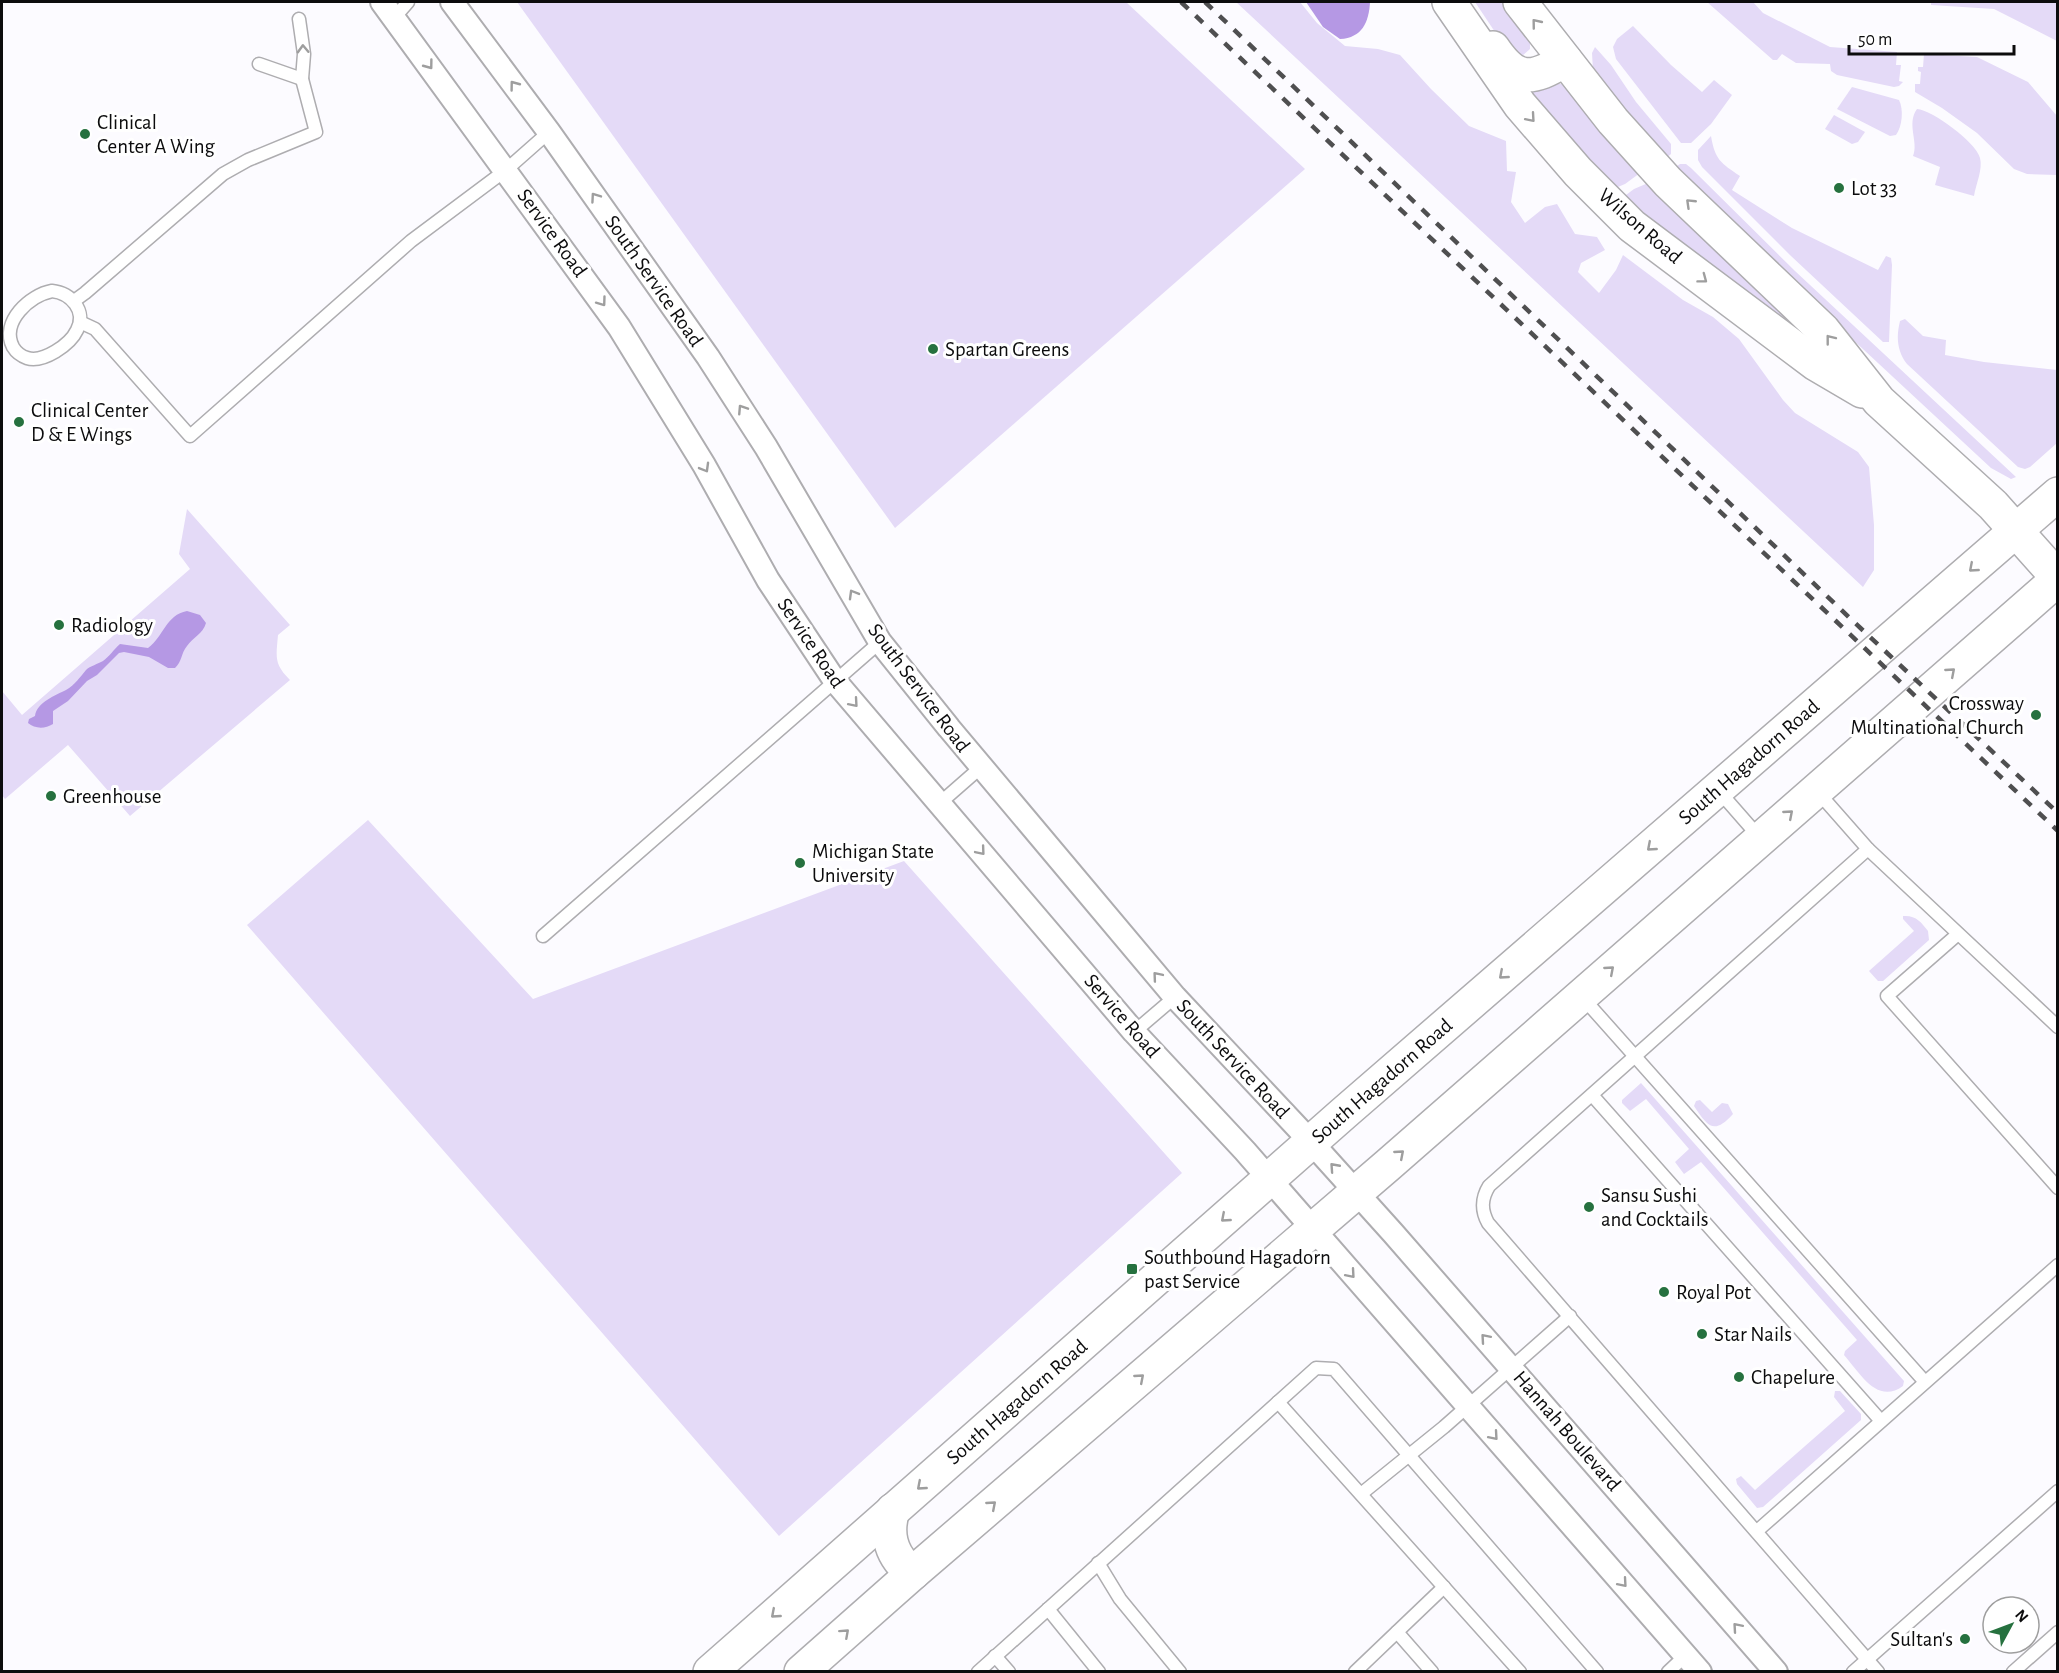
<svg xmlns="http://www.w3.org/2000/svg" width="2059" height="1673" font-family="'Alegreya Sans',sans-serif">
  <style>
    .green { fill: #e4daf7 }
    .water { fill: #b598e4 }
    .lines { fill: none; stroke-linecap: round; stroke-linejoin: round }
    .lane-casing { stroke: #aeadb0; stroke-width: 15 }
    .street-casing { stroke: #aeadb0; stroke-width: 26 }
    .secondary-casing { stroke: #aeadb0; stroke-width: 36 }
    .lane { stroke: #fff; stroke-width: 12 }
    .street { stroke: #fff; stroke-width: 22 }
    .secondary { stroke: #fff; stroke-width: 33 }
    .rail { stroke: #4f4f50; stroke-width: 4.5; stroke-dasharray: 10 10; stroke-linecap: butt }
    .oneway { stroke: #9e9e9e }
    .poi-dot { fill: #26713f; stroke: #fff; stroke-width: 2 }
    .labels { text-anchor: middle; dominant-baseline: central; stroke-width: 6; stroke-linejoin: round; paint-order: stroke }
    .poi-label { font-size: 21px; fill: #0c0c0d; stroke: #fff; text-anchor: start }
    .street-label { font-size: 21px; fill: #0c0c0d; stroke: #fff }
  </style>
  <rect width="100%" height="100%" fill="#fcfbff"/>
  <!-- green -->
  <g class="green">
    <polygon points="517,2 1126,2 1305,169 895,528"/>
    <polygon points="1236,2 1300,2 1317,23 1345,46 1378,49 1400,55 1431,89 1469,126 1506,141 1507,171 1516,172 1511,202 1525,223 1545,207 1557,204 1575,234 1597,237 1605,250 1581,263 1578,272 1599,293 1616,270 1623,255 1683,300 1713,317 1739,339 1783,400 1795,413 1858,452 1869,467 1874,525 1874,570 1863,587"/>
    <polygon points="1475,2 1501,2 1530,42 1530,49 1522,56 1509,53"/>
    <polygon points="1707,2 1753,2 1763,13 1830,47 1897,52 1896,65 1901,65 1899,81 1903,82 1899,86 1894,87 1837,75 1831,71 1830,64 1796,63 1782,54 1777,60 1773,60"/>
    <polygon points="1931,2 2057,2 2057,41 1994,9 1931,5"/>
    <polygon points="1633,26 1671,65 1702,92 1714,80 1732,95 1711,124 1691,143 1681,143 1616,59 1613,47 1617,39"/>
    <polygon points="1595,47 1611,65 1636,102 1671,144 1671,154 1665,159 1593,71 1592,53"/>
    <polygon points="1924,54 1977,57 2028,82 2057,116 2057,175 2027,174 2014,169 1977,133 1942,108 1915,92 1915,84 1920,84 1921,72 1918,71 1918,67 1923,67"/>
    <polygon points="1558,84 1562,84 1640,173 1625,184 1613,189 1530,95 1530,91 1549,88"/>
    <path d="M1852,87L1899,100C1904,110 1902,127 1896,135L1890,136L1837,109Z"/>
    <path d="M1917,109C1932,110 1976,142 1980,158C1983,169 1976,184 1974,196L1935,185L1940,167L1913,156C1919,142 1906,124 1917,109Z"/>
    <polygon points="1834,115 1865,132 1858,142 1852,144 1825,129"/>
    <path d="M1711,136C1715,160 1721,163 1740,176L1732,190L1792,228L1878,270L1886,256L1891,258L1892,265L1889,342H1883L1791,256L1702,167L1698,160V150Z"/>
    <polygon points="1680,164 1686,164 1691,168 1795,271 2016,477 2011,479 1991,468 1794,285 1674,168"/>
    <polygon points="1648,183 1823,352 1622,198 1634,189"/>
    <path d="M1905,319L1923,336L1946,340L1945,355L1984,362L2057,370V443L2030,467L2025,469L2018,467L1907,364C1897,351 1896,337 1900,321Z"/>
    <path d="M187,509L290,625L278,635C276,658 274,664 290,680L130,816L68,745L5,799L2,795V691L22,715L190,569L179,554Z"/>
    <polygon points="368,820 533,999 904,861 1182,1173 779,1536 247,925"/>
    <path d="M1903,916C1916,915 1921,922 1928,931L1929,940L1883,981H1878L1869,971L1914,931L1903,919Z"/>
    <path d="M1641,1083L1904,1381L1903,1386C1877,1405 1860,1373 1844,1355L1845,1351L1857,1340L1701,1162L1684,1174L1675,1162L1689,1149L1646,1099L1630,1111L1622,1103V1100Z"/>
    <path d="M1700,1100L1712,1112L1722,1103L1728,1104L1733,1114C1714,1135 1708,1127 1694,1106L1696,1101Z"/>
    <polygon points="1835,1391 1840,1391 1861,1414 1861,1420 1763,1507 1757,1508 1737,1484 1736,1479 1741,1476 1755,1490 1845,1411 1834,1397"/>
  </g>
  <!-- water -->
  <g class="water">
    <path d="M1306,2H1370C1369,22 1362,38 1340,39L1323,27Z"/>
    <path d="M187,611L200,615L206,623C203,634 193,637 187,646C181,653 182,662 175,668H168L149,657L124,652L119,653L97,675L87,681L68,701L53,711V724C45,729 35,729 28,723L29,719L35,716C37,702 56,695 66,690C75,685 80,677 86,670C90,666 98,664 103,661C109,657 114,649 120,644L148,648C164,636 166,615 187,611Z"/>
  </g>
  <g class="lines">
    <defs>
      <g id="lane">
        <polyline points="394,18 408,2"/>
        <polyline points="259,64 302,79"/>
        <path d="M52,291C71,293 87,311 77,330C70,345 43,363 27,358C21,356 16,352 13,347C0,322 30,295 52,291Z"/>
        <polyline points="74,301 85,293 223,174 248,160 316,132 302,79 304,54 299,19"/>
        <polyline points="80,322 95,329 190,436 411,241 506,170 549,132"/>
        <polyline points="1718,790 1760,838"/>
        <polyline points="1817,791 1868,849 2058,1027"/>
        <polyline points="940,803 980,768"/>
        <path d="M1868,849L1489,1186C1481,1199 1481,1210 1488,1223L1878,1672"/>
        <polyline points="1958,934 1887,996 2058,1188"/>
        <polyline points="543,936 880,642"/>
        <polyline points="1583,998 1925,1382"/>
        <polyline points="1134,1032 1175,997"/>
        <polyline points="1592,1095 1881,1421"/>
        <polyline points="1278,1402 1520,1672"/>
        <polyline points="1361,1494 1444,1427 1570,1316"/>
        <polyline points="1757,1531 2058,1265"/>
        <polyline points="1098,1563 1120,1599 1180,1672"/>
        <polyline points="1048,1609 1099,1672"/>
        <polyline points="1397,1632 1432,1672"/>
        <polyline points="995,1656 1009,1672"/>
        <polyline points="978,1672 1316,1368 1334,1369 1597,1672"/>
        <polyline points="1355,1672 1444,1587"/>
        <polyline points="1668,1672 1686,1655"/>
        <polyline points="1853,1672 2058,1491"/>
        <polyline points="2013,1672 2058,1632"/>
      </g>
      <g id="street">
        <polyline points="382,2 619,327 704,465 768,580 835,681 1134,1032 1245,1151 1700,1672"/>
        <polyline points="452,2 549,132 708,357 766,447 880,642 949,728 1175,997 1311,1142 1393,1233 1776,1672"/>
      </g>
      <g id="secondary">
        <polyline points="1449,2 1520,105 1578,172 1632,226 1816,364 1862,391"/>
        <polyline points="1520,2 1613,121 1668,182 1823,330 1879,401 1993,505 2058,578"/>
        <path d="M1493,48C1516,82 1531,81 1565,60"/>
        <path d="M893,1510C885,1535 891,1557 913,1573"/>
        <polyline points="710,1672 1344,1113 2058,494"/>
        <polyline points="801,1672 913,1573 1388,1165 2058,579"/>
      </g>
    </defs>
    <!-- lane casing -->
    <use href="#lane" class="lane-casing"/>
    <!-- street casing -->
    <use href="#street" class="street-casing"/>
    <!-- secondary casing -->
    <use href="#secondary" class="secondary-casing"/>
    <!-- lane -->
    <use href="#lane" class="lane"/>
    <!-- street -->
    <use href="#street" class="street"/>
    <!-- secondary -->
    <use href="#secondary" class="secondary"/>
    <!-- rail -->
    <g class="rail">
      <polyline points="1181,2 2058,831"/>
      <polyline points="1205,2 1854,622 2058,813"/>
    </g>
  </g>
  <!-- one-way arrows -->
  <defs><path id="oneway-chevron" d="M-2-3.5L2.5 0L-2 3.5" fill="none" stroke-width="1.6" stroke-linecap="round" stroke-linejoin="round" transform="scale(1.5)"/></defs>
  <g class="oneway">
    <use href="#oneway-chevron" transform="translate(1536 23) rotate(-129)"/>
    <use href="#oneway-chevron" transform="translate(303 49) rotate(-92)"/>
    <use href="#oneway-chevron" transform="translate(429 65) rotate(53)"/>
    <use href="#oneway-chevron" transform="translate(514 85) rotate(-127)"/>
    <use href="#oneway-chevron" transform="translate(1531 118) rotate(49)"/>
    <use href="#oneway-chevron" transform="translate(595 197) rotate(-125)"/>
    <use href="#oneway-chevron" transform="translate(1690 203) rotate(-136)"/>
    <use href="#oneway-chevron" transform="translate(1703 279) rotate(37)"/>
    <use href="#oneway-chevron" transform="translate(602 302) rotate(54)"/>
    <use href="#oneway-chevron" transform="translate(1830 339) rotate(-128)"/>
    <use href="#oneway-chevron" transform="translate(742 409) rotate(-123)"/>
    <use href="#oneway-chevron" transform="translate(705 468) rotate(60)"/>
    <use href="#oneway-chevron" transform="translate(1973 568) rotate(139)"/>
    <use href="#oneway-chevron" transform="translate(853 594) rotate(-120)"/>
    <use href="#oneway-chevron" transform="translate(1951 672) rotate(-41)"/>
    <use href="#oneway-chevron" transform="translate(854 703) rotate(49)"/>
    <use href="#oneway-chevron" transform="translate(1789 814) rotate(-41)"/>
    <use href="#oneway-chevron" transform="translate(1651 847) rotate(139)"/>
    <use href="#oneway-chevron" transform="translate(981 851) rotate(50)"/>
    <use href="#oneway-chevron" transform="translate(1610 970) rotate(-41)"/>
    <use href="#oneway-chevron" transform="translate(1503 975) rotate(139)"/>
    <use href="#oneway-chevron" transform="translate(1157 976) rotate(-130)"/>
    <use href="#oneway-chevron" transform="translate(1400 1154) rotate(-41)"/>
    <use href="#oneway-chevron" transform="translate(1334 1167) rotate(-132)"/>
    <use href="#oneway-chevron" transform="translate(1225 1218) rotate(139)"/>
    <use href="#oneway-chevron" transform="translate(1351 1274) rotate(49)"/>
    <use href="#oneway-chevron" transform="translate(1485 1338) rotate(-131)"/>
    <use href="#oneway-chevron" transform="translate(1140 1378) rotate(-41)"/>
    <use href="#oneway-chevron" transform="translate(1494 1436) rotate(49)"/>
    <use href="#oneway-chevron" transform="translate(921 1486) rotate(139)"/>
    <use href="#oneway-chevron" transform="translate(992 1505) rotate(-41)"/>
    <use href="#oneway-chevron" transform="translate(1623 1583) rotate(49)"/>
    <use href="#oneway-chevron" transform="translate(775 1614) rotate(139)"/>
    <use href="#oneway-chevron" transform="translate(1737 1627) rotate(-131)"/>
    <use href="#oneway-chevron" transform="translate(845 1633) rotate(-42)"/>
  </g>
  <!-- markers -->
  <g class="poi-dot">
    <circle cx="85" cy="134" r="6"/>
    <circle cx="1839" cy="188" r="6"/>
    <circle cx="933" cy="349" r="6"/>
    <circle cx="19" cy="422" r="6"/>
    <circle cx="59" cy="625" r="6"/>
    <circle cx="2036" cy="715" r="6"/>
    <circle cx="51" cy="796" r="6"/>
    <circle cx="800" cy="863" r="6"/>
    <circle cx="1589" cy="1207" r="6"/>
    <rect x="1126" y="1263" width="12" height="12" rx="3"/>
    <circle cx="1664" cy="1292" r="6"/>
    <circle cx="1702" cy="1334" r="6"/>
    <circle cx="1739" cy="1377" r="6"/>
    <circle cx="1965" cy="1639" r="6"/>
  </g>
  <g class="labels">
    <!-- poi labels -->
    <g class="poi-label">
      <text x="97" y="122">Clinical<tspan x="97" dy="24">Center A Wing</tspan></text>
      <text x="1851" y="188">Lot 33</text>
      <text x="945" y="349">Spartan Greens</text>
      <text x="31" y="410">Clinical Center<tspan x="31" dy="24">D &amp; E Wings</tspan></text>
      <text x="71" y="625">Radiology</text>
      <text x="2024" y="703" text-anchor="end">Crossway<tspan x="2024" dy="24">Multinational Church</tspan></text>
      <text x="63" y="796">Greenhouse</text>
      <text x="812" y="851">Michigan State<tspan x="812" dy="24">University</tspan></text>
      <text x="1601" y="1195">Sansu Sushi<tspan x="1601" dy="24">and Cocktails</tspan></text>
      <text x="1144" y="1257">Southbound Hagadorn<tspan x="1144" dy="24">past Service</tspan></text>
      <text x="1676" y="1292">Royal Pot</text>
      <text x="1714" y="1334">Star Nails</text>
      <text x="1751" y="1377">Chapelure</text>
      <text x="1953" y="1639" text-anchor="end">Sultan's</text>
    </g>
    <!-- street labels -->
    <g class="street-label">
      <text transform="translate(1640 226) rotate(41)">Wilson Road</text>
      <text transform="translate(552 233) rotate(54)">Service Road</text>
      <text transform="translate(654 281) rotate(55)">South Service Road</text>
      <text transform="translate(811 643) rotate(56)">Service Road</text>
      <text transform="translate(919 688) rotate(53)">South Service Road</text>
      <text transform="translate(1749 762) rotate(-41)">South Hagadorn Road</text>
      <text transform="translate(1122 1016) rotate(49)">Service Road</text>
      <text transform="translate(1233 1059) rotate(47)">South Service Road</text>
      <text transform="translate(1382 1081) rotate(-41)">South Hagadorn Road</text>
      <text transform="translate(1017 1402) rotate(-41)">South Hagadorn Road</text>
      <text transform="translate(1567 1431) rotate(49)">Hannah Boulevard</text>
    </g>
  </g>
  <!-- border -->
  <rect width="2059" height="1673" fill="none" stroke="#0c0c0d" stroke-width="6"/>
  <!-- north arrow -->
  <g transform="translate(2011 1625) rotate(49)"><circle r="28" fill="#ffffff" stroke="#9e9e9e" stroke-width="1.5"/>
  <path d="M0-4.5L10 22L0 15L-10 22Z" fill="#26713f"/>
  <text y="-9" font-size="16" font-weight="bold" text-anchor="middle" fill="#0c0c0d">N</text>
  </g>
  <!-- scale -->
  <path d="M1849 45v9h165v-9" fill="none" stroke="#0c0c0d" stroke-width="3"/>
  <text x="1858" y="45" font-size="18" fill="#0c0c0d" stroke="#ffffff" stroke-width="4.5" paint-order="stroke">50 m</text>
</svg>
